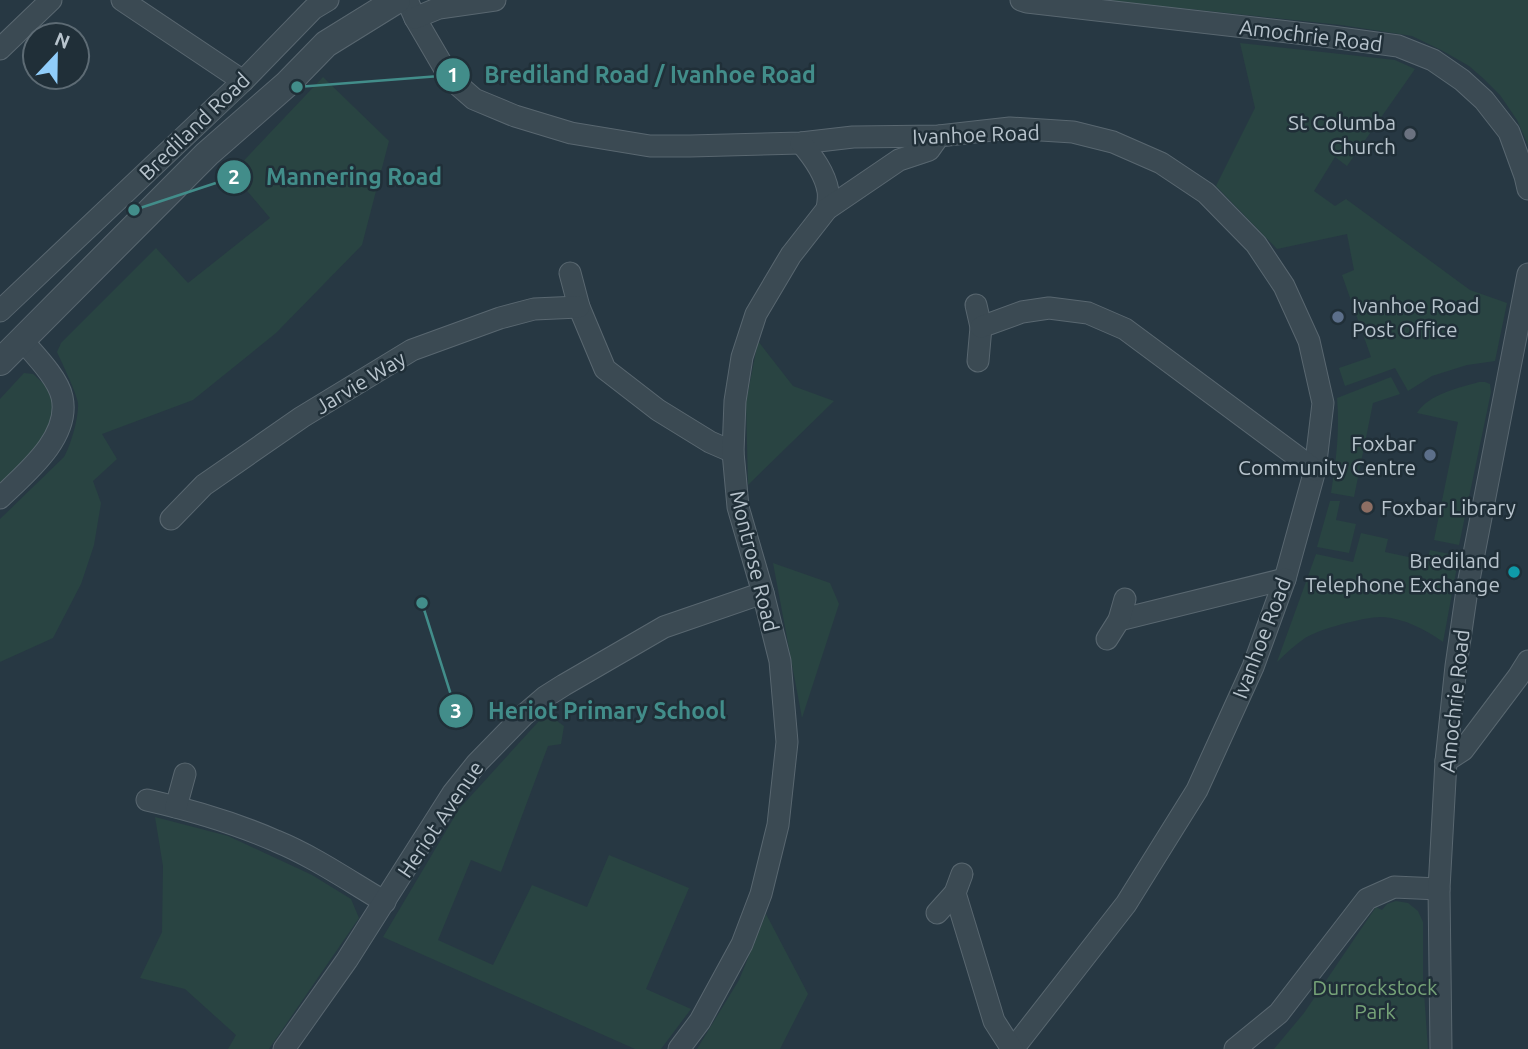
<svg xmlns="http://www.w3.org/2000/svg" width="1528" height="1049" font-family="Ubuntu,sans-serif">
  <style>
    .green { fill: #294442 }
    .lines { fill: none; stroke-linecap: round; stroke-linejoin: round }
    .minor-casing { stroke: #596770; stroke-width: 23 }
    .tertiary-casing { stroke: #596770; stroke-width: 28 }
    .minor { stroke: #3b4a53; stroke-width: 21 }
    .tertiary { stroke: #3b4a53; stroke-width: 26 }
    .worship-dot { fill: #6b7280; stroke: #202f38; stroke-width: 2.5 }
    .service-dot { fill: #5c6f8a; stroke: #202f38; stroke-width: 2.5 }
    .education-dot { fill: #8d6e63; stroke: #202f38; stroke-width: 2.5 }
    .culture-dot { fill: #0f9aa8; stroke: #202f38; stroke-width: 2.5 }
    .labels { text-anchor: middle; dominant-baseline: central; stroke-width: 5; stroke-linejoin: round; paint-order: stroke }
    .street-label { font-size: 21px; fill: #b8c4cd; stroke: #202f38 }
    .poi-label { font-size: 21px; fill: #b8c4cd; stroke: #202f38; text-anchor: end }
    .park-label { font-size: 21px; fill: #76a378; stroke: #202f38 }
    .leader { fill: none; stroke: #428d8a; stroke-width: 2.5 }
    .callout-dot { fill: #428d8a; stroke: #202f38; stroke-width: 2.5 }
    .mark-label { font-size: 21px; text-anchor: middle; font-weight: bold; fill: #fff }
    .callout-label { font-size: 23px; text-anchor: middle; font-weight: bold; fill: #428d8a; stroke: #202f38; stroke-width: 5; stroke-linejoin: round; paint-order: stroke }
  </style>
  <rect width="100%" height="100%" fill="#273843"/>
  <!-- green -->
  <g class="green">
    <polygon points="1103,0 1528,0 1528,145 1517,120 1500,95 1484,79 1469,66 1443,51 1412,36 1341,25"/>
    <polygon points="1240,43 1395,60 1415,69 1347,166 1335,157 1314,191 1335,206 1346,199 1470,290 1507,303 1495,361 1467,365 1432,376 1408,391 1395,368 1345,386 1339,368 1371,357 1342,275 1354,270 1347,234 1277,249 1216,186 1255,108"/>
    <path d="M323,77L389,141L362,245L276,333L193,400L102,434L117,459L93,481L101,503L94,545L81,584L53,638L0,662V519L64,457C71,445 79,417 78,403C77,394 62,363 57,352L61,343L156,248L188,283L270,218L232,173Z"/>
    <polygon points="758,341 793,386 834,401 748,485 746,402"/>
    <polygon points="24,373 33,374 53,392 56,418 40,449 0,489 0,399"/>
    <path d="M1391,377L1400,394L1373,403L1354,497L1331,493C1336,461 1340,430 1337,398Z"/>
    <path d="M1479,382H1485L1490,384L1491,392L1459,545L1434,540L1458,422L1417,413C1429,394 1458,388 1479,382Z"/>
    <polygon points="1330,501 1340,501 1336,520 1356,524 1349,553 1317,547"/>
    <path d="M1361,533L1388,539L1385,552L1427,561L1430,550L1459,556L1443,642C1425,629 1405,619 1383,617C1367,616 1319,629 1305,638C1295,645 1286,653 1277,662L1316,554L1353,562Z"/>
    <polygon points="773,563 830,583 839,604 802,718"/>
    <polygon points="553,718 564,726 561,744 548,746 501,872 471,860 438,940 493,965 532,885 587,907 609,855 689,888 646,989 691,1009 661,1049 635,1049 383,937 459,809 539,721"/>
    <polygon points="155,817 228,836 312,875 351,899 359,918 269,1049 228,1049 236,1035 185,989 140,978 162,932 163,866"/>
    <polygon points="1396,901 1408,903 1418,911 1423,922 1423,978 1428,1049 1274,1049 1304,1013 1376,907 1382,910 1387,904"/>
    <polygon points="766,914 808,994 780,1049 697,1049 739,980"/>
  </g>
  <g class="lines">
    <defs>
      <g id="minor">
        <polyline points="122,0 243,81"/>
        <polyline points="407,0 415,18 450,78 474,99 515,116 571,133 650,146 690,146 801,143 853,137 939,136 1010,128 1073,132 1113,142 1161,163 1206,193 1256,244 1284,286 1309,341 1323,403 1315,470 1285,579 1253,667 1197,790 1126,904 1013,1049"/>
        <polyline points="1021,0 1027,2 1332,37 1398,46 1433,60 1462,80 1484,100 1509,132 1525,176 1528,189"/>
        <polyline points="415,18 439,8 495,0"/>
        <polyline points="0,49 51,0"/>
        <path d="M801,143C813,157 825,173 828,191C829,196 828,203 827,209"/>
        <polyline points="570,273 579,307 605,369 658,410 710,442 733,452"/>
        <polyline points="976,305 981,327 978,361"/>
        <polyline points="0,311 243,81 313,9 328,0"/>
        <polyline points="981,327 1022,312 1049,308 1088,313 1125,329 1315,470"/>
        <path d="M0,498C26,473 71,437 62,397C58,378 34,354 22,340"/>
        <polyline points="171,519 204,485 302,417 412,350 500,318 534,309 579,307"/>
        <polyline points="1119,620 1285,579"/>
        <polyline points="1107,639 1119,620 1125,599"/>
        <polyline points="1446,761 1463,750 1518,677 1528,661"/>
        <path d="M147,800C191,810 235,823 276,841C315,857 349,881 385,902"/>
        <polyline points="176,807 185,774"/>
        <polyline points="955,893 994,1021 1012,1049"/>
        <polyline points="937,913 955,893 962,874"/>
        <polyline points="284,1049 347,960 453,793 477,763 524,715 545,697 564,685 664,627 763,593"/>
        <polyline points="679,1049 700,1021 742,944 761,894 778,825 787,742 780,661 763,593 738,507 733,452 735,401 742,357 756,314 791,255 827,209 899,160 929,150 939,136"/>
        <polyline points="1235,1049 1279,1013 1367,899 1394,887 1439,889"/>
        <polyline points="1441,1049 1439,889 1446,761 1456,666 1467,590 1528,274"/>
      </g>
      <polyline id="tertiary" points="0,362 207,154 287,84 326,44 397,0"/>
    </defs>
    <!-- minor casing -->
    <use href="#minor" class="minor-casing"/>
    <!-- tertiary casing -->
    <use href="#tertiary" class="tertiary-casing"/>
    <!-- minor -->
    <use href="#minor" class="minor"/>
    <!-- tertiary -->
    <use href="#tertiary" class="tertiary"/>
  </g>
  <!-- markers -->
  <circle class="worship-dot" cx="1410" cy="134" r="7"/>
  <g class="service-dot">
    <circle cx="1338" cy="317" r="7"/>
    <circle cx="1430" cy="455" r="7"/>
  </g>
  <circle class="education-dot" cx="1367" cy="507" r="7"/>
  <circle class="culture-dot" cx="1514" cy="572" r="7"/>
  <g class="labels">
    <!-- street labels -->
    <g class="street-label">
      <text transform="translate(1311 35) rotate(7)">Amochrie Road</text>
      <text transform="translate(194 126) rotate(-44)">Brediland Road</text>
      <text transform="translate(976 134) rotate(-2)">Ivanhoe Road</text>
      <text transform="translate(360 382) rotate(-31)">Jarvie Way</text>
      <text transform="translate(755 561) rotate(76)">Montrose Road</text>
      <text transform="translate(1261 638) rotate(-69)">Ivanhoe Road</text>
      <text transform="translate(1454 701) rotate(-84)">Amochrie Road</text>
      <text transform="translate(440 819) rotate(-56)">Heriot Avenue</text>
    </g>
    <!-- poi labels -->
    <g class="poi-label">
      <text x="1396" y="122">St Columba<tspan x="1396" dy="24">Church</tspan></text>
      <text x="1352" y="305" text-anchor="start">Ivanhoe Road<tspan x="1352" dy="24">Post Office</tspan></text>
      <text x="1416" y="443">Foxbar<tspan x="1416" dy="24">Community Centre</tspan></text>
      <text x="1381" y="507" text-anchor="start">Foxbar Library</text>
      <text x="1500" y="560">Brediland<tspan x="1500" dy="24">Telephone Exchange</tspan></text>
    </g>
    <!-- park labels -->
    <g class="park-label">
      <text x="1375" y="987">Durrockstock<tspan x="1375" dy="24">Park</tspan></text>
    </g>
  </g>
  <!-- callouts -->
  <path class="leader" d="M297 87L453 75M134 210L234 177M422 603L456 711"/>
  <g class="callout-dot">
    <circle cx="297" cy="87" r="7"/>
    <circle cx="134" cy="210" r="7"/>
    <circle cx="422" cy="603" r="7"/>
    <circle cx="453" cy="75" r="18"/>
    <circle cx="234" cy="177" r="18"/>
    <circle cx="456" cy="711" r="18"/>
  </g>
  <g class="mark-label">
    <text x="453" y="82">1</text>
    <text x="234" y="184">2</text>
    <text x="456" y="718">3</text>
  </g>
  <g class="callout-label">
    <text x="650" y="83">Brediland Road / Ivanhoe Road</text>
    <text x="354" y="185">Mannering Road</text>
    <text x="607" y="719">Heriot Primary School</text>
  </g>
  <!-- north arrow -->
  <g transform="translate(56 56) rotate(22)"><circle r="33" fill="#202f38" stroke="#5d6b74" stroke-width="2"/>
  <path d="M0-5L12 26L0 18L-12 26Z" fill="#90cdfa"/>
  <text y="-10" font-size="19" font-weight="bold" text-anchor="middle" fill="#b8c4cd">N</text>
  </g>
</svg>
